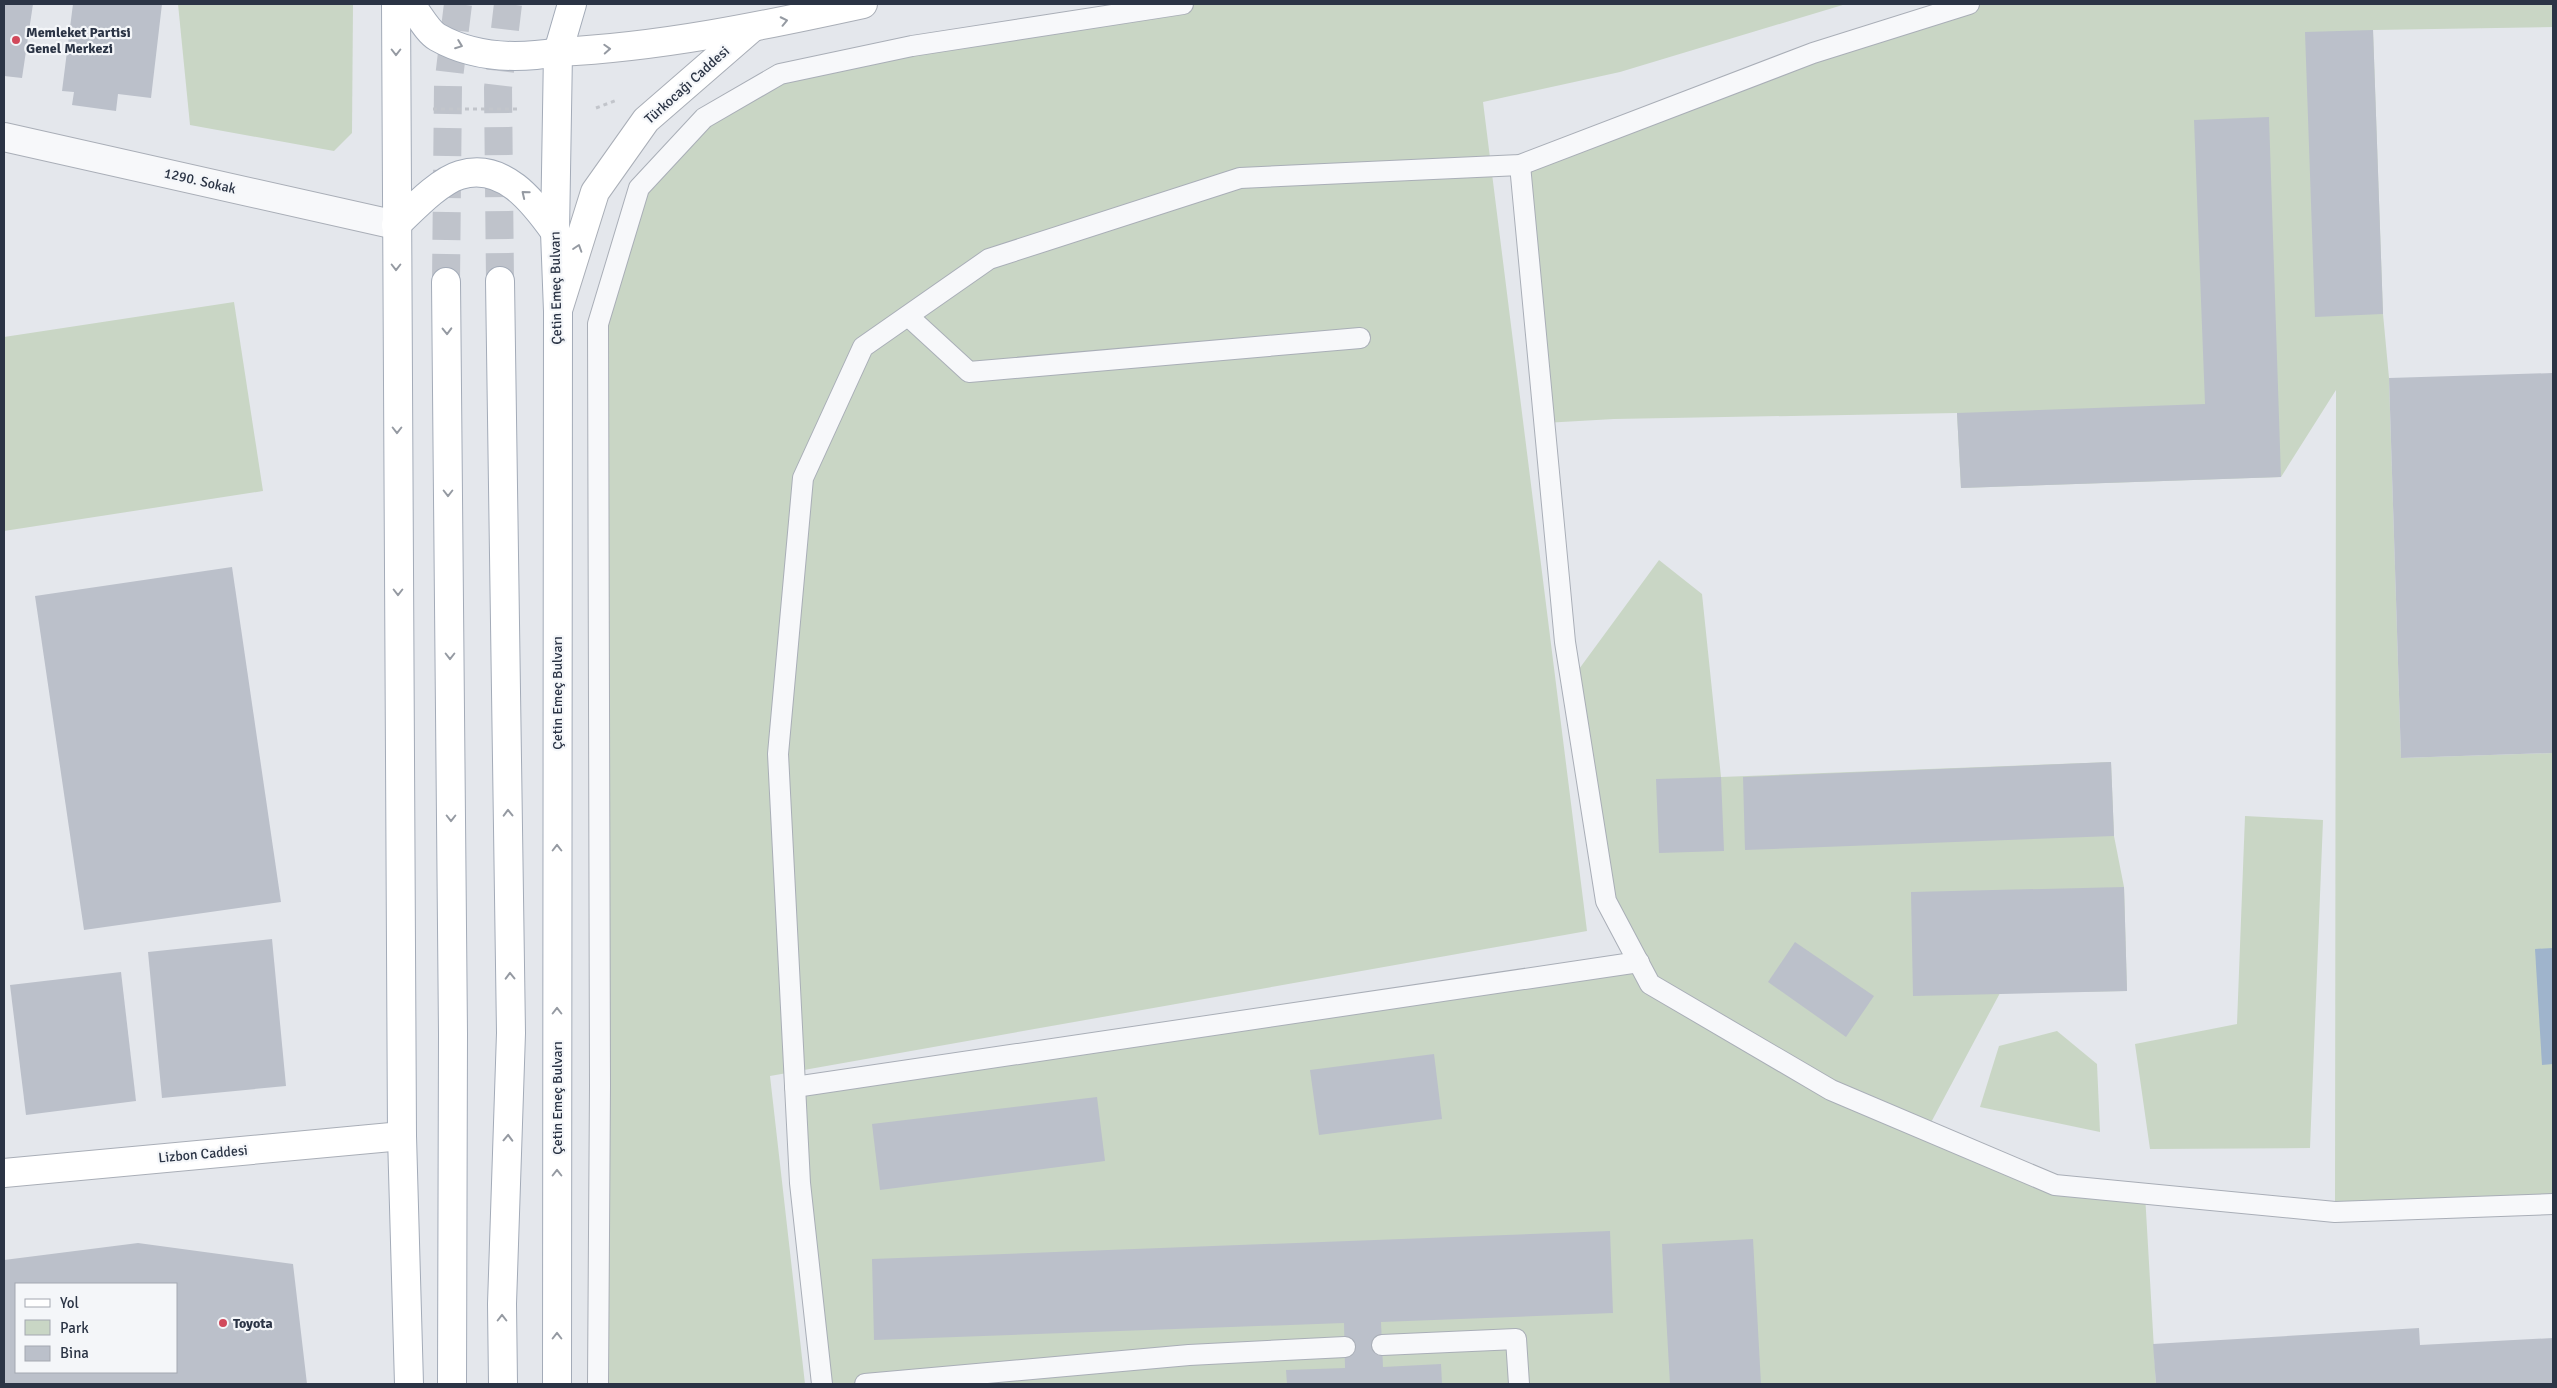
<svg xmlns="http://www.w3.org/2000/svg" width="2557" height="1388" font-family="Signika,sans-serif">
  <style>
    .green { fill: #c9d6c5 }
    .water { fill: #9fb4cc }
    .building { fill: #bbc0ca; fill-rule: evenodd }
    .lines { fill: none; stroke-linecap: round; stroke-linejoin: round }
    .primary-tunnel { stroke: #bfc3cb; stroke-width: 28; stroke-dasharray: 28 14; stroke-linecap: butt }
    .service-casing { stroke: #a9aeb7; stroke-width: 22 }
    .minor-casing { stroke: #a9aeb7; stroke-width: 30 }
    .secondary-casing { stroke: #a9aeb7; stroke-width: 30 }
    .primary-casing { stroke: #a3abb8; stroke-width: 30 }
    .path { stroke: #c2c5cb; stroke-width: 3; stroke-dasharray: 4 4; stroke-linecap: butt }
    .service { stroke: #f7f8fa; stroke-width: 20 }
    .minor { stroke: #f7f8fa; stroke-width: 28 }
    .secondary { stroke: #fff; stroke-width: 28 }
    .primary { stroke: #fff; stroke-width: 28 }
    .oneway { stroke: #959aa2 }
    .poi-dot { fill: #d1495b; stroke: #f4f6f9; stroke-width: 2 }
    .labels { text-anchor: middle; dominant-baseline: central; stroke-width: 4.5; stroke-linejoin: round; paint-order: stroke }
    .poi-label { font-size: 14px; font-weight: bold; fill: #2b3445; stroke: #f4f6f9; text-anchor: start }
    .street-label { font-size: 14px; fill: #2b3445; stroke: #f4f6f9 }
  </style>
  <rect width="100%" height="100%" fill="#e4e7ec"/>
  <!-- green -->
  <g class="green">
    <polygon points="178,4 353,4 352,133 334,151 190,125"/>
    <polygon points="1183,4 1846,4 1620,72 1483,102 1587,931 770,1076 805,1384 598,1384 598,324 639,188 704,118 780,74"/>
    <polygon points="1969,4 2553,4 2553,27 2373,30 2383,314 2389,378 2401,758 2553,753 2553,1200 2335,1212 2336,390 2281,477 1961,488 1957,413 1614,419 1544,423 1520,165"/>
    <polygon points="234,302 263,491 4,531 4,337"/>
    <polygon points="1659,560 1702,594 1721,777 2111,762 2114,836 2124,887 2127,991 2000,993 1927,1130 2055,1185 2145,1194 2156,1384 822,1384 795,1087 1638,962 1606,901 1571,680"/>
    <polygon points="2245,816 2323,820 2310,1148 2150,1149 2135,1044 2237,1024"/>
    <polygon points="2057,1031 2097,1064 2100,1132 1980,1107 1999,1046"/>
  </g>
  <!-- water -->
  <polygon class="water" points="2553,948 2553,1064 2542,1065 2535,949"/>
  <!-- building -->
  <g class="building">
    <polygon points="4,4 33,4 22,78 4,76"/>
    <polygon points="73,4 162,4 151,98 118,94 116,111 72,105 74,92 62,91"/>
    <polygon points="2373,30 2383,314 2315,317 2305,32"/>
    <polygon points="2269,117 2281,477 1961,488 1957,413 2205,404 2194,120"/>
    <polygon points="2553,373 2553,753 2401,758 2389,378"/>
    <polygon points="232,567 281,902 84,930 35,596"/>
    <polygon points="2111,762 2114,836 1745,850 1743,777"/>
    <polygon points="1721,777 1724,851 1659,853 1656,779"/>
    <polygon points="2124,887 2127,991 1913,996 1911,892"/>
    <polygon points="272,939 286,1086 162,1098 148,952"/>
    <polygon points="1795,942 1874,996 1846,1037 1768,982"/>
    <polygon points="121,972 136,1101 26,1115 10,985"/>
    <polygon points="1434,1054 1442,1119 1319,1135 1310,1070"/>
    <polygon points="1097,1097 1105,1161 880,1190 872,1124"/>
    <polygon points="1610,1231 1613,1313 1381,1322 1383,1367 1441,1364 1442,1384 1287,1384 1286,1370 1345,1368 1344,1323 874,1340 872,1259"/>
    <polygon points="1753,1239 1761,1384 1670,1384 1662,1244"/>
    <path d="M138,1243L293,1264L307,1384H4V1260ZM16,1284H176V1372H16Z"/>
    <polygon points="2419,1328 2420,1345 2553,1338 2553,1384 2156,1384 2153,1344"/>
  </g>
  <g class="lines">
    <!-- primary-tunnel -->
    <g class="primary-tunnel">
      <polyline points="500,281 498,88 508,4"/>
      <polyline points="446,282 448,86 458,4"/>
    </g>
    <defs>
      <g id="service">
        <polyline points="1520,165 1565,642 1606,901 1650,984 1831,1090 2055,1185 2335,1212 2553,1204"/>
        <polyline points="908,316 969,372 1360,338"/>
        <polyline points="795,1087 1639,962"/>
        <polyline points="1382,1345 1516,1339 1519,1384"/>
        <polyline points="598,1384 600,1085 598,324 639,188 704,118 780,74 912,46 1183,4"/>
        <polyline points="822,1384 800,1183 778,754 803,478 863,347 989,259 1240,178 1520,165 1813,53 1969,4"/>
        <polyline points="865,1384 1189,1355 1345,1347"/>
      </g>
      <polyline id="minor" points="4,137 396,225"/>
      <g id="secondary">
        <path d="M558,52C661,47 762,26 863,4"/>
        <polyline points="559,307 595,192 646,120 752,28"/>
        <polyline points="4,1173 402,1136"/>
      </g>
      <g id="primary">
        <polyline points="396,4 402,1136 409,1384"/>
        <path d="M410,4C418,13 427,31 437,37C474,58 518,59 558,52"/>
        <path d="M396,225C412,210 439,181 460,175C503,162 533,201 555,232"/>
        <polyline points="500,281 511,1033 502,1304 503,1384"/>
        <polyline points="446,282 453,1034 452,1384"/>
        <polyline points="557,1384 558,311 555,232 558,52 572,4"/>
      </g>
    </defs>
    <!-- service casing -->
    <use href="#service" class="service-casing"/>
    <!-- minor casing -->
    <use href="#minor" class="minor-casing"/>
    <!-- secondary casing -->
    <use href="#secondary" class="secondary-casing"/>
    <!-- primary casing -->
    <use href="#primary" class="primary-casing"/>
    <!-- path -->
    <g class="path">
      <polyline points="596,108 617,100"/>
      <polyline points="433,109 521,109"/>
    </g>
    <!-- service -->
    <use href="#service" class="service"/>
    <!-- minor -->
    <use href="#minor" class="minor"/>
    <!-- secondary -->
    <use href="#secondary" class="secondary"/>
    <!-- primary -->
    <use href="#primary" class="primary"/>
  </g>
  <!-- one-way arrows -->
  <defs><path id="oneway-chevron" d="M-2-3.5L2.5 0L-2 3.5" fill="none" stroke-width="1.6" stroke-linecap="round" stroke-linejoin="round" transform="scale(1.25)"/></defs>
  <g class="oneway">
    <use href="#oneway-chevron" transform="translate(784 21) rotate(-12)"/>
    <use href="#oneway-chevron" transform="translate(459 45) rotate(21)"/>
    <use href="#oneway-chevron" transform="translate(607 49) rotate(-3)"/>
    <use href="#oneway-chevron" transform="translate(396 52) rotate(90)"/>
    <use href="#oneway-chevron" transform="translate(525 194) rotate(-141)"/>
    <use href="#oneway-chevron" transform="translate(578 248) rotate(-72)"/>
    <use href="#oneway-chevron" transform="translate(396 267) rotate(90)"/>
    <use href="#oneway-chevron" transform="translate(447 331) rotate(89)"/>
    <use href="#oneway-chevron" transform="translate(397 430) rotate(90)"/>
    <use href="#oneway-chevron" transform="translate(448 493) rotate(90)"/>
    <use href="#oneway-chevron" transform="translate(398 592) rotate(90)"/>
    <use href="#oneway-chevron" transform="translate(450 656) rotate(90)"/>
    <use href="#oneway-chevron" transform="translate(508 813) rotate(-91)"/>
    <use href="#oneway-chevron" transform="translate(451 818) rotate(90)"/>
    <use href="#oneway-chevron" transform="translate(557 848) rotate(-90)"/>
    <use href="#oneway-chevron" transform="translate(510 976) rotate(-91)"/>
    <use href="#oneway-chevron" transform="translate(557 1011) rotate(-90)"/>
    <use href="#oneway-chevron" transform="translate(508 1138) rotate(-88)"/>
    <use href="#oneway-chevron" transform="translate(557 1173) rotate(-90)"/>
    <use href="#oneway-chevron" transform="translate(502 1318) rotate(-90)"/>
    <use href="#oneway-chevron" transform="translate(557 1336) rotate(-90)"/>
  </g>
  <!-- markers -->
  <g class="poi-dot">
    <circle cx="16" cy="40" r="5"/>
    <circle cx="223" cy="1323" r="5"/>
  </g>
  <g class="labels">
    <!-- poi labels -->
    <g class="poi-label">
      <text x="26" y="32">Memleket Partisi<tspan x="26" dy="16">Genel Merkezi</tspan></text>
      <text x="233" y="1323">Toyota</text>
    </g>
    <!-- street labels -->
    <g class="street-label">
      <text transform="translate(687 85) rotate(-42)">Türkocağı Caddesi</text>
      <text transform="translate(200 181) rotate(13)">1290. Sokak</text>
      <text transform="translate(556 288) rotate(-91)">Çetin Emeç Bulvarı</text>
      <text transform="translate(557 693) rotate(-90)">Çetin Emeç Bulvarı</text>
      <text transform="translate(557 1098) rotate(-90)">Çetin Emeç Bulvarı</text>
      <text transform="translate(203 1154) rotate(-5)">Lizbon Caddesi</text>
    </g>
  </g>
  <!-- border -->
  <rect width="2557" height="1388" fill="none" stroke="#2b3445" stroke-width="10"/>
  <!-- legend -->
  <rect x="15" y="1283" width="162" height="90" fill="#f4f6f9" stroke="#a4a8b1"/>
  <rect x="25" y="1299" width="25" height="8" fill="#ffffff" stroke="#a4a8b1"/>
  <text x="60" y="1308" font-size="15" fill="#2b3445">Yol</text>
  <rect x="25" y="1320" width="25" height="15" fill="#c9d6c5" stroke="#a4a8b1"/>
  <text x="60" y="1333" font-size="15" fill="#2b3445">Park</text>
  <rect x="25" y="1346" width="25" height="15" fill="#bbc0ca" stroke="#a4a8b1"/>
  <text x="60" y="1358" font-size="15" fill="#2b3445">Bina</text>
</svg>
